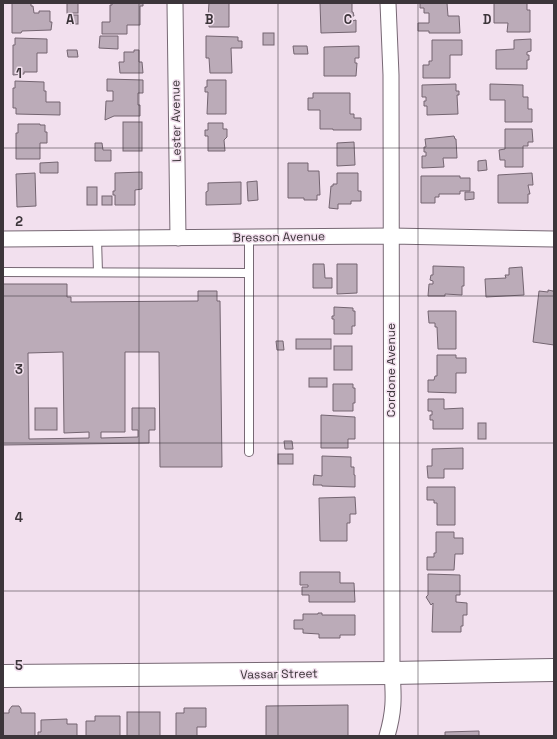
<svg xmlns="http://www.w3.org/2000/svg" width="557" height="739" font-family="'Space Grotesk',sans-serif">
  <style>
    .building { fill: #bbabb8; stroke: #746571; fill-rule: evenodd }
    .lines { fill: none; stroke-linecap: round; stroke-linejoin: round }
    .lane-casing { stroke: #776874; stroke-width: 10 }
    .street-casing { stroke: #776874; stroke-width: 17 }
    .secondary-casing { stroke: #776874; stroke-width: 24 }
    .lane { stroke: #fff; stroke-width: 8 }
    .street { stroke: #fff; stroke-width: 15 }
    .secondary { stroke: #fff; stroke-width: 22 }
    .grid { fill: none; stroke: #3c353a; stroke-width: 1; stroke-opacity: 0.55 }
    .labels { text-anchor: middle; dominant-baseline: central; stroke-width: 3; stroke-linejoin: round; paint-order: stroke }
    .street-label { font-size: 12px; fill: #3c353a; stroke: #f2e0ee }
    .grid-label { font-size: 13px; text-anchor: middle; font-weight: bold; fill: #3c353a; stroke: #f2e0ee; stroke-width: 3; stroke-linejoin: round; paint-order: stroke }
  </style>
  <rect width="100%" height="100%" fill="#f2e0ee"/>
  <!-- building -->
  <g class="building">
    <polygon points="12,3 31,3 31,6 33,6 34,13 39,13 39,11 50,11 50,22 52,22 51,30 22,31 21,33 12,33"/>
    <rect x="67" y="3" width="11" height="10"/>
    <polygon points="112,3 143,3 143,6 140,6 140,25 127,25 127,34 102,34 102,22 110,22 110,5 112,5"/>
    <polygon points="209,3 229,3 229,27 209,27 209,18 208,18"/>
    <polygon points="320,3 352,3 352,12 353,12 354,16 352,16 352,21 356,20 356,32 321,33"/>
    <polygon points="420,3 447,3 448,16 459,16 460,33 429,33 429,31 418,31 418,23 429,23 429,13 424,13 424,8 420,8"/>
    <polygon points="494,3 527,3 527,10 530,10 530,32 507,32 508,23 494,23"/>
    <rect x="71" y="15" width="7" height="9"/>
    <rect x="263" y="33" width="11" height="12"/>
    <polygon points="100,36 118,36 118,49 99,48"/>
    <polygon points="206,36 238,37 238,41 242,41 242,48 231,48 232,73 210,73 209,58 206,58"/>
    <polygon points="15,38 47,39 47,53 37,53 37,72 24,72 24,74 13,75 13,45 15,45"/>
    <polygon points="531,39 531,51 527,52 527,55 529,55 529,60 527,60 527,69 496,69 496,50 514,49 514,40"/>
    <polygon points="432,40 462,40 462,55 450,55 450,78 423,78 423,65 429,65 429,61 432,61"/>
    <polygon points="293,46 307,46 308,54 294,54"/>
    <polygon points="359,46 359,58 355,58 355,63 357,63 356,76 324,76 324,47"/>
    <polygon points="67,50 77,50 78,57 68,57"/>
    <polygon points="134,50 139,50 139,62 142,62 143,73 120,73 119,62 124,62 124,52 134,52"/>
    <polygon points="107,79 143,80 143,93 138,93 138,105 140,105 140,116 114,116 105,120 106,101 113,101 113,91 107,91"/>
    <polygon points="207,80 226,80 226,114 207,114 208,92 205,92 205,87 207,87"/>
    <polygon points="15,81 44,82 44,91 46,91 46,102 60,102 60,115 16,114 16,108 13,108 13,88 15,88"/>
    <polygon points="456,84 456,91 459,91 459,95 457,95 458,114 427,115 427,106 424,106 424,101 426,101 426,97 422,97 422,85"/>
    <polygon points="490,84 523,85 523,97 528,97 528,109 532,109 532,122 505,122 505,100 490,100"/>
    <polygon points="313,93 350,93 350,114 354,114 354,118 361,118 361,130 333,130 333,129 320,129 320,110 308,110 308,98 313,98"/>
    <rect x="123" y="122" width="19" height="29"/>
    <polygon points="208,123 223,123 223,129 227,129 227,137 224,140 225,151 208,151 208,136 205,136 205,130 208,130"/>
    <polygon points="18,124 40,124 40,125 45,125 45,132 47,132 47,143 40,143 40,159 16,159 16,133 18,133"/>
    <polygon points="505,129 532,129 533,142 528,142 528,146 523,146 523,167 505,167 505,160 500,160 499,150 505,149"/>
    <polygon points="454,136 455,139 456,139 457,158 443,158 444,167 422,168 422,156 426,156 426,152 424,152 424,147 426,147 425,139"/>
    <polygon points="354,142 355,165 337,166 337,143"/>
    <polygon points="95,143 102,143 103,150 111,150 111,161 95,161"/>
    <polygon points="486,160 487,170 478,171 478,161"/>
    <polygon points="58,162 58,173 40,173 40,163"/>
    <polygon points="288,163 308,163 308,171 319,171 320,195 317,195 317,200 304,200 304,198 288,198"/>
    <polygon points="142,172 142,189 135,190 135,205 115,205 115,195 113,195 113,191 115,191 115,173"/>
    <polygon points="35,173 36,206 17,207 16,174"/>
    <polygon points="337,173 358,173 358,191 361,191 361,201 351,201 351,204 338,204 338,209 329,208 331,186 333,186 333,184 337,184"/>
    <polygon points="532,173 533,185 528,185 530,194 528,194 528,203 498,203 498,175"/>
    <polygon points="421,176 460,176 460,178 470,178 470,191 460,191 460,194 439,194 439,197 435,197 435,203 421,203"/>
    <polygon points="257,181 258,200 248,201 247,182"/>
    <polygon points="241,182 241,204 206,205 206,192 208,191 208,183"/>
    <rect x="87" y="187" width="10" height="18"/>
    <polygon points="465,192 474,192 474,199 465,200"/>
    <rect x="102" y="196" width="10" height="9"/>
    <polygon points="313,264 324,264 325,278 332,278 332,288 313,288"/>
    <polygon points="337,264 357,264 357,293 337,294"/>
    <polygon points="433,266 464,267 464,286 462,286 462,295 445,294 445,296 428,296 429,284 433,284 433,281 430,280 431,275 433,275"/>
    <polygon points="522,267 524,295 486,297 485,279 506,278 505,275 509,275 509,268"/>
    <path d="M3,284H67V297H71V302L198,301V291H217V301H220L222,467H160L159,352H125V432H101V438L138,437V430H132V408H155V430H149V443L3,445ZM63,352L64,433L89,432V438L29,439L28,353Z"/>
    <polygon points="548,290 553,291 554,293 554,345 533,342 539,291 548,292"/>
    <polygon points="334,307 353,308 353,311 355,311 355,326 352,326 352,334 334,334 334,319 332,319 332,316 334,316"/>
    <polygon points="428,311 456,311 456,349 438,349 437,327 435,327 435,323 429,323"/>
    <rect x="296" y="339" width="35" height="10"/>
    <polygon points="276,341 283,341 284,350 277,350"/>
    <rect x="334" y="346" width="18" height="24"/>
    <polygon points="437,355 456,355 456,358 466,358 466,373 456,373 456,393 428,392 428,380 434,380 435,376 437,376"/>
    <rect x="309" y="378" width="18" height="9"/>
    <polygon points="333,384 353,384 353,388 355,388 355,403 353,403 353,411 333,411"/>
    <polygon points="428,399 444,399 444,409 463,408 463,429 433,429 433,420 430,420 430,415 432,415 432,411 428,411"/>
    <rect x="35" y="408" width="22" height="22"/>
    <polygon points="321,415 355,417 355,439 348,439 348,448 321,448"/>
    <rect x="478" y="423" width="8" height="16"/>
    <polygon points="284,441 292,441 293,449 285,449"/>
    <polygon points="463,448 463,469 444,469 444,478 428,478 427,466 432,466 432,449"/>
    <rect x="278" y="454" width="15" height="10"/>
    <polygon points="322,456 351,457 351,467 354,467 354,475 355,475 355,487 322,486 322,485 313,485 314,475 322,476"/>
    <polygon points="427,487 455,487 455,525 437,525 437,503 434,503 434,500 427,500"/>
    <polygon points="355,497 356,514 350,514 350,523 347,523 347,541 320,541 319,498"/>
    <polygon points="436,532 454,532 454,538 463,538 463,554 455,554 454,570 427,570 427,557 434,557 434,553 436,553"/>
    <polygon points="300,572 340,572 340,583 354,583 355,602 309,602 309,595 302,595 302,587 308,587 308,585 300,585"/>
    <polygon points="428,574 460,575 460,595 456,595 456,602 467,603 467,615 463,615 463,626 461,626 461,632 432,632 433,603 431,605 426,597 428,595"/>
    <polygon points="318,613 322,613 322,615 355,615 355,635 340,635 340,638 319,638 319,634 303,633 303,629 294,629 294,620 303,620 303,614 318,614"/>
    <polygon points="348,705 348,736 266,736 266,706"/>
    <polygon points="12,706 19,706 21,709 21,713 35,713 35,736 3,736 3,713 9,713 9,710"/>
    <polygon points="184,708 206,708 206,727 197,727 197,736 176,736 176,713 184,713"/>
    <rect x="127" y="712" width="33" height="24"/>
    <polygon points="95,716 120,716 120,736 86,736 86,721 95,721"/>
    <polygon points="67,719 67,724 77,724 77,736 38,736 38,732 41,732 41,720"/>
    <polygon points="479,731 479,736 445,736 445,732"/>
  </g>
  <g class="lines">
    <defs>
      <g id="lane">
        <polyline points="249,238 249,452"/>
        <polyline points="97,239 98,272"/>
        <polyline points="3,272 249,273"/>
      </g>
      <g id="street">
        <polyline points="175,3 178,238"/>
        <polyline points="3,239 391,236 554,239"/>
        <path d="M387,736C394,712 394,698 392,673L391,75L388,3"/>
      </g>
      <polyline id="secondary" points="3,676 392,673 554,670"/>
    </defs>
    <!-- lane casing -->
    <use href="#lane" class="lane-casing"/>
    <!-- street casing -->
    <use href="#street" class="street-casing"/>
    <!-- secondary casing -->
    <use href="#secondary" class="secondary-casing"/>
    <!-- lane -->
    <use href="#lane" class="lane"/>
    <!-- street -->
    <use href="#street" class="street"/>
    <!-- secondary -->
    <use href="#secondary" class="secondary"/>
  </g>
  <!-- grid -->
  <path class="grid" d="M139,3V736M278,3V736M418,3V736M3,148H554M3,296H554M3,443H554M3,591H554"/>
  <g class="labels">
    <!-- street labels -->
    <g class="street-label">
      <text transform="translate(176 121) rotate(-91)">Lester Avenue</text>
      <text transform="translate(279 237) rotate(-1)">Bresson Avenue</text>
      <text transform="translate(391 370) rotate(-90)">Cordone Avenue</text>
      <text transform="translate(279 674) rotate(-1)">Vassar Street</text>
    </g>
  </g>
  <g class="grid-label">
    <text x="70" y="24">A</text>
    <text x="209" y="24">B</text>
    <text x="348" y="24">C</text>
    <text x="487" y="24">D</text>
    <text x="19" y="78">1</text>
    <text x="19" y="226">2</text>
    <text x="19" y="374">3</text>
    <text x="19" y="522">4</text>
    <text x="19" y="670">5</text>
  </g>
  <!-- border -->
  <rect width="557" height="739" fill="none" stroke="#3c353a" stroke-width="8"/>
</svg>
